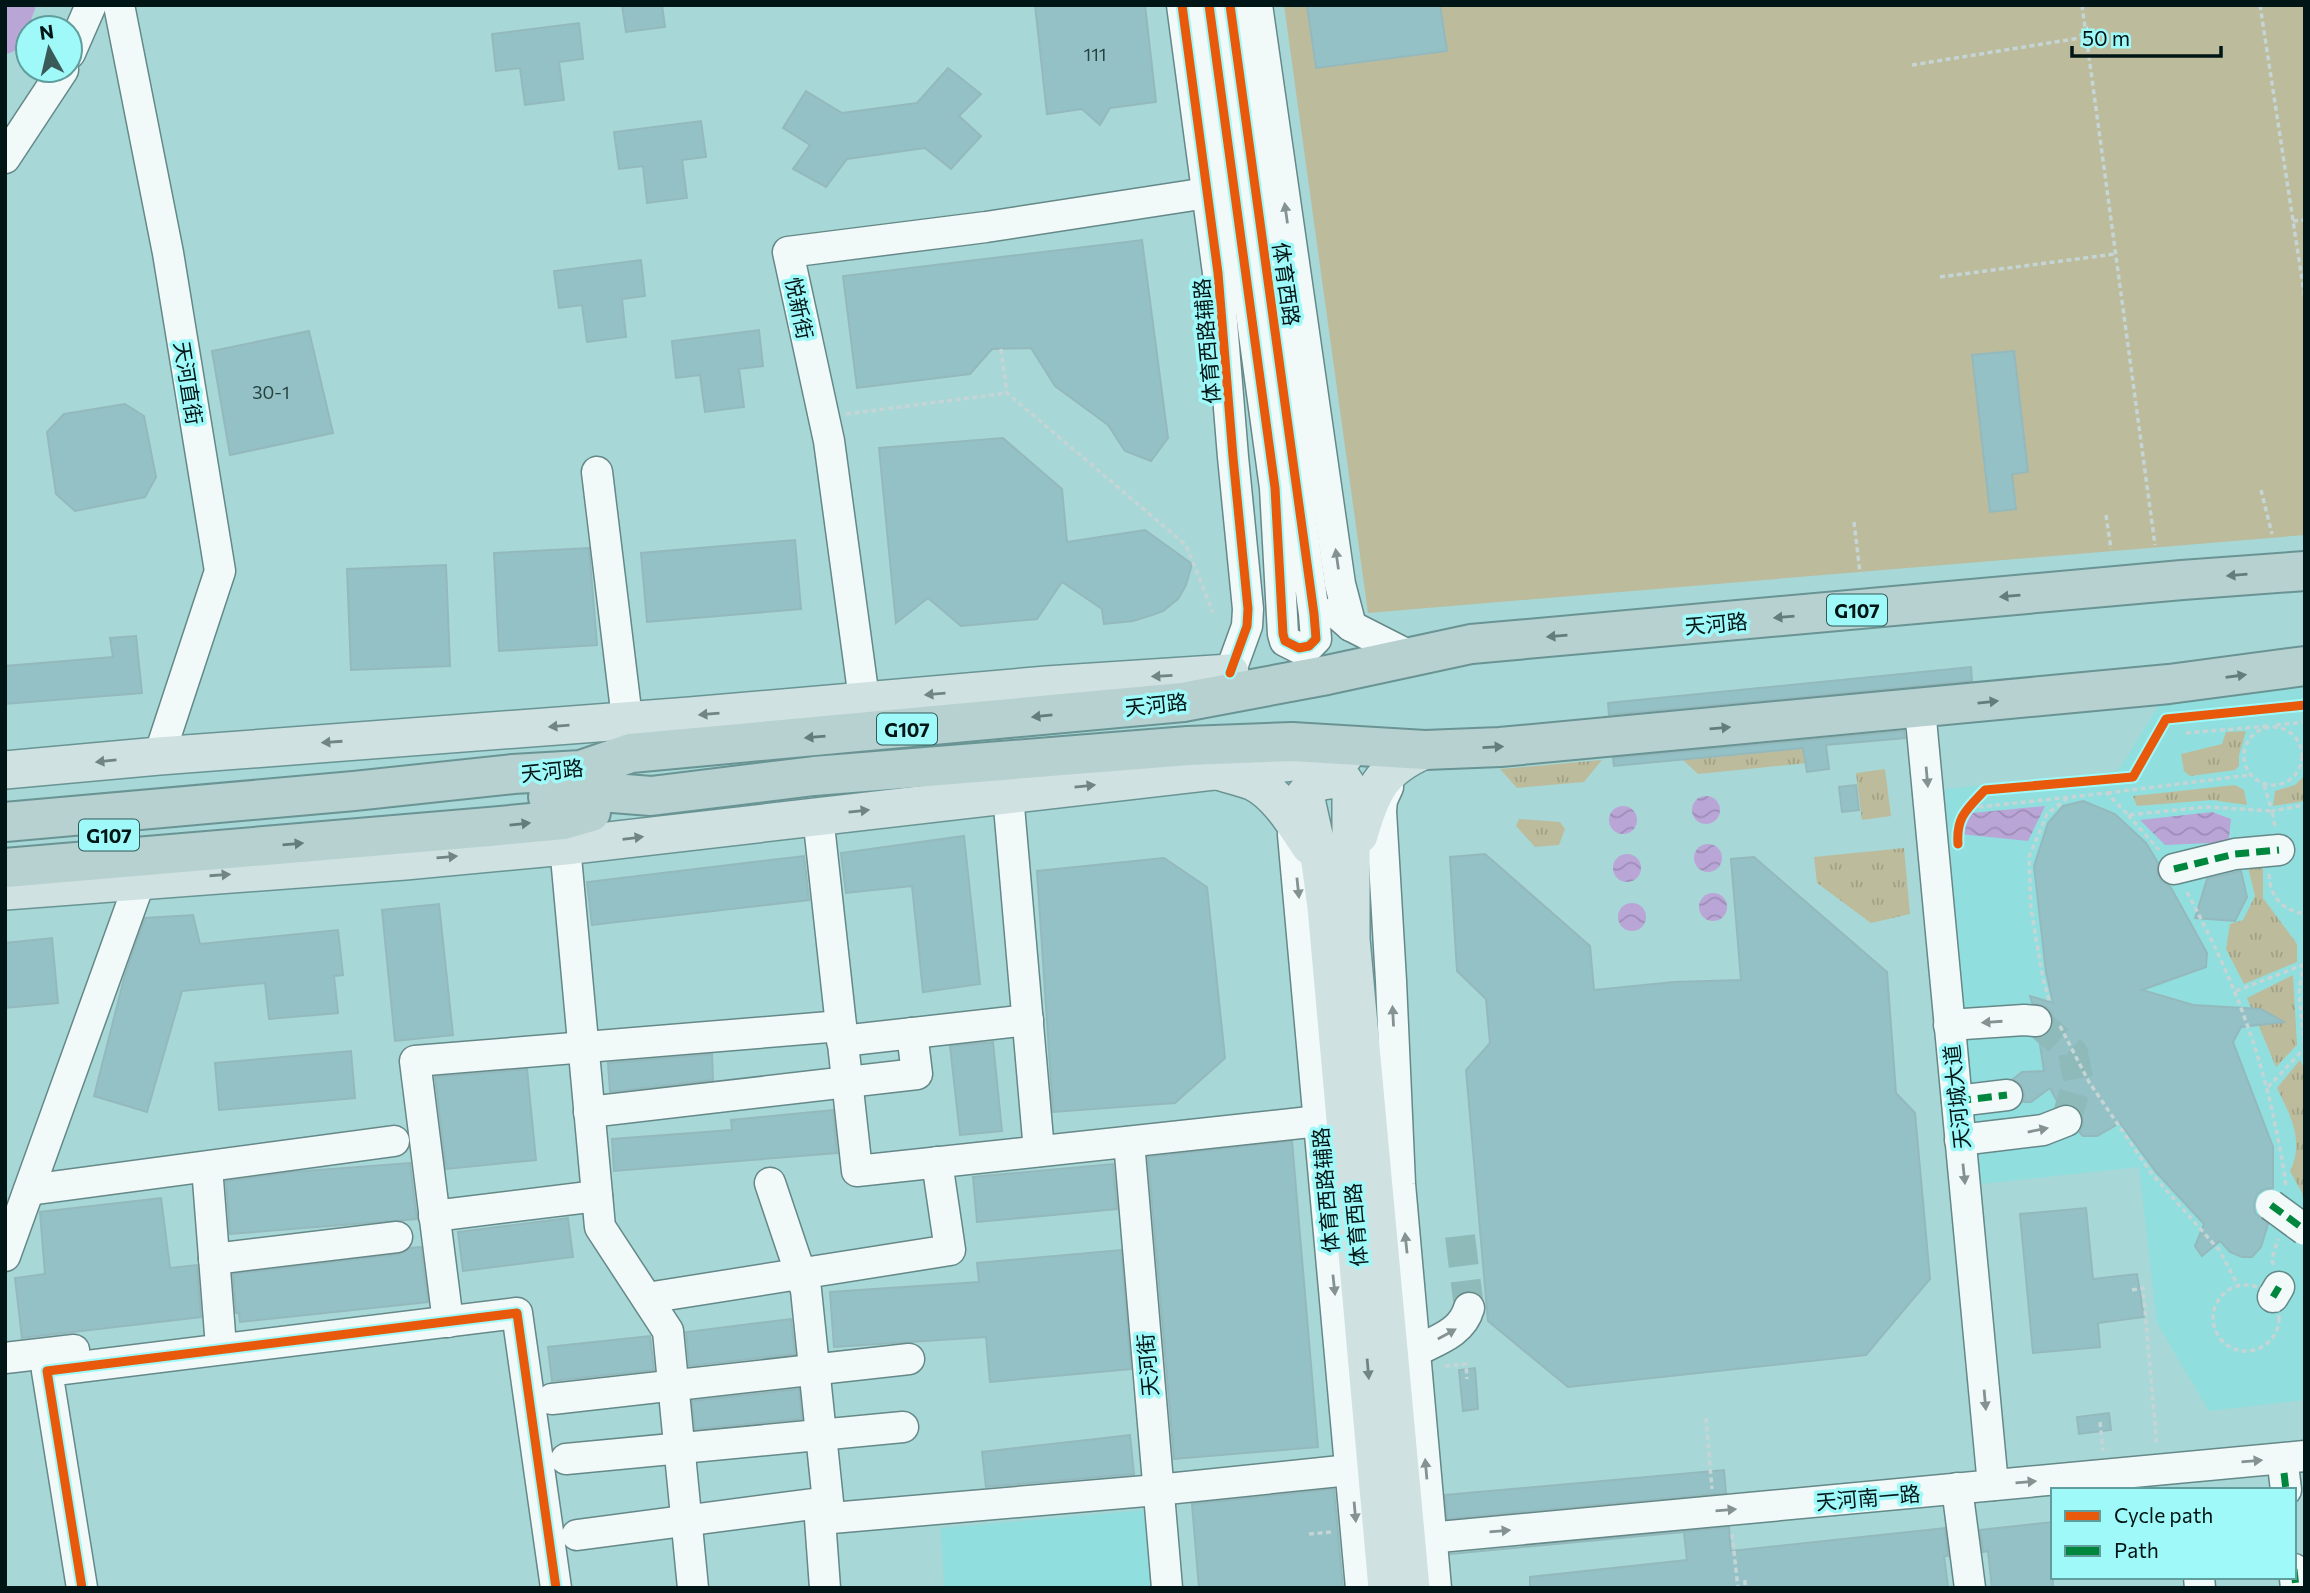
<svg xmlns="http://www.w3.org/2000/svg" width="2310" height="1593" font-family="Commissioner,'Noto Sans SC',sans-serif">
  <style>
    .built { fill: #91dede }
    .grass { fill: url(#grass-tufts) }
    .park { fill: #bcbc9c }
    .water { fill: url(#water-waves) }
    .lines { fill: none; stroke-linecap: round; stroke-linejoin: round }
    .river { stroke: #baa5d7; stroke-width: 35 }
    .building { fill: #94c1c6; stroke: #94b9bd; stroke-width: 2 }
    .minor-tunnel { stroke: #8ebaba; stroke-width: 30; stroke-dasharray: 30 15; stroke-linecap: butt }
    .minor-casing { stroke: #658888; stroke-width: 33 }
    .major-casing { stroke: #6a9494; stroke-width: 40 }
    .highway-casing { stroke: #6a9494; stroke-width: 42 }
    .path { stroke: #c5d4d4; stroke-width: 3.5; stroke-dasharray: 5 3.5; stroke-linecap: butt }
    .minor { stroke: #f2f9f9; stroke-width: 30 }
    .major { stroke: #cfe1e1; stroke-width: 37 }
    .highway { stroke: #b7d0d0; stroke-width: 38 }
    .minor-bridge-casing { stroke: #658888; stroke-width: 33; stroke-linecap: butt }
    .minor-bridge { stroke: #f2f9f9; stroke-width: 30 }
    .quiet { stroke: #00873e; stroke-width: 7; stroke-dasharray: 14 7; stroke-linecap: butt }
    .cycleway-casing { stroke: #a0f9f9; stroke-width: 13 }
    .cycleway { stroke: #e8590c; stroke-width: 9 }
    .oneway { fill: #859292 }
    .oneway2 { fill: #657c7c }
    .oneway3 { fill: #728585 }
    .labels { text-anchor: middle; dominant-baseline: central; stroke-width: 7; stroke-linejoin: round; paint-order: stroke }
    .number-label { font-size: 18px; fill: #264142 }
    .shield { fill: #a0f9f9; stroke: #305959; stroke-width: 2 }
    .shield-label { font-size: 19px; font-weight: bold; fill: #001515 }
    .street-label { font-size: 21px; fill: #001515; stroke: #a0f9f9 }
  </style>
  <defs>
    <pattern id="grass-tufts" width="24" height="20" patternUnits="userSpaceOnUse" patternTransform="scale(1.75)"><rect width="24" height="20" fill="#bcbc9c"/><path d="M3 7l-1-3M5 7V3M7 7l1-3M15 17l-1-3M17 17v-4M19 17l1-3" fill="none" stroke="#a0a186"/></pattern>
    <pattern id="water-waves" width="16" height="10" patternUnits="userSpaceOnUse" patternTransform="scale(1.75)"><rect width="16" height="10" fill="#baa5d7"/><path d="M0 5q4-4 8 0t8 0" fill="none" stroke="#9e8db8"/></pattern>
  </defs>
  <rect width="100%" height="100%" fill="#a7d7d7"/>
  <!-- built -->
  <g class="built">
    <polygon points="2305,681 2305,1400 2209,1411 2157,1323 2139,1167 1980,1184 1945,789 2118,771 2166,694"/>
    <polygon points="1145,1510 1152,1588 944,1588 941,1528"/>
  </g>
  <!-- grass -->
  <g class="grass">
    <polygon points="2246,731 2239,755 2239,766 2235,770 2190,776 2184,771 2181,754 2222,744 2226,732"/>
    <polygon points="1829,742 1817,762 1698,774 1680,757"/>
    <polygon points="1602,760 1584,782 1517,788 1500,769"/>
    <polygon points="1885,769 1891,816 1862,820 1856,773"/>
    <polygon points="2305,775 2305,801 2273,806 2275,791 2295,785"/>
    <polygon points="2235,785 2244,790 2247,805 2212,800 2137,806 2133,796"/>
    <polygon points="1519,819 1560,822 1565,829 1559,845 1535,847 1516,826"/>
    <polygon points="1904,848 1910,914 1871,923 1817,883 1814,857"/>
    <polygon points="2247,863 2263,867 2263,898 2297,944 2297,962 2244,984 2226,949 2230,924 2243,920 2255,896"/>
    <polygon points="2293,975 2297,1045 2276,1067 2247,998"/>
    <path d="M2300,1060L2305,1070V1207L2302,1193L2290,1171C2305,1141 2290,1115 2277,1088Z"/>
  </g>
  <!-- park -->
  <polygon class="park" points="1284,5 2305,5 2305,535 1368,613"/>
  <!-- water -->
  <g class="water">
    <circle cx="1706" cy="810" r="14"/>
    <polygon points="2045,806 2028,841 1960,834 1972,813"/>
    <circle cx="1623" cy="820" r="14"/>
    <polygon points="2212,812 2231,819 2228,846 2210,843 2165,845 2140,820"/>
    <circle cx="1708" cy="858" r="14"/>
    <circle cx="1627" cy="868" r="14"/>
    <circle cx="1713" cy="907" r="14"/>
    <circle cx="1632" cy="917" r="14"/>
  </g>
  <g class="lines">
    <!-- river -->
    <polyline class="river" points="5,36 18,5"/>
  </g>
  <!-- building -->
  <g class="building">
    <polygon points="622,5 662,5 665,27 626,32"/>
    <polygon points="1035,5 1145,5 1156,102 1110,108 1100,125 1082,109 1047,114"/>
    <polygon points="1307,5 1440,5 1447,51 1316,68"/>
    <polygon points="579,23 583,59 559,62 564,100 525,105 520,68 496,71 492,34"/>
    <polygon points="948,68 981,94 959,116 981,136 951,169 925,148 847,159 826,187 793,169 810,145 783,128 806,91 842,113 917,103"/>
    <polygon points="701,121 706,157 682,160 687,198 647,203 643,166 619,169 614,132"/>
    <polygon points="1142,240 1168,438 1151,461 1125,451 1108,425 1055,386 1031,348 992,349 970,374 857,388 843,276"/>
    <polygon points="641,260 645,296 622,299 626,337 587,342 582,305 559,308 554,271"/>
    <polygon points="759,330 763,366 739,369 744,407 705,412 700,375 676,378 672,341"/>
    <polygon points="309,331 333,433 230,455 212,351"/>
    <polygon points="2014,351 2028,472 2012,474 2016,509 1990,512 1972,355"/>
    <polygon points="125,404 144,416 156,477 145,497 75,511 56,494 47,432 64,414"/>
    <polygon points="1003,438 1062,489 1067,542 1145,530 1192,564 1186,585 1178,599 1163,611 1152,615 1133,621 1104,624 1102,609 1062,582 1037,619 961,626 928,598 896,623 879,448"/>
    <polygon points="795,540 801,609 647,622 641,553"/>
    <polygon points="589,548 597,645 499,651 494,553"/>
    <polygon points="446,565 450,666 351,670 347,569"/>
    <polygon points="136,636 142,693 5,704 5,666 113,657 110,638"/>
    <polygon points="1971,667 1972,681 1609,715 1608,703"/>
    <polygon points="1904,731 1905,738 1826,745 1829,769 1807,772 1803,748 1614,766 1613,758"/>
    <polygon points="1856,785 1859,810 1842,812 1839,787"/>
    <polygon points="2083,801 2115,814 2146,843 2158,863 2157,872 2161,881 2170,886 2207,953 2206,967 2142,990 2193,1005 2261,1009 2284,1022 2241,1027 2233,1042 2273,1147 2273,1188 2265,1189 2257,1194 2254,1204 2255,1213 2268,1224 2261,1247 2252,1257 2242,1257 2230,1252 2220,1241 2202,1256 2195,1246 2204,1224 2156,1172 2120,1123 2097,1136 2083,1136 2079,1132 2083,1124 2082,1115 2077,1108 2068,1104 2059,1105 2050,1088 2031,1102 2023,1102 2024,1094 2021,1085 2013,1079 2022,1072 2044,1071 2039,1038 2050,1031 2053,1023 2052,1014 2046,1007 2032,1003 2030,996 2053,1003 2046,972 2034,866 2048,823 2063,806"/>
    <polygon points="964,836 980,984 923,992 912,886 846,893 841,853"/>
    <polygon points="1485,854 1590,946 1594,990 1674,982 1741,980 1731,859 1754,857 1887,972 1896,1093 1915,1113 1930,1279 1866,1355 1568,1387 1488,1321 1466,1070 1490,1043 1486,999 1457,971 1450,857"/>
    <polygon points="804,856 809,900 592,925 587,882"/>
    <polygon points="1164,858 1207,887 1225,1058 1175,1103 1053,1112 1037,871"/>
    <polygon points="2241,871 2247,897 2235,921 2195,918 2207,879"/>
    <polygon points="439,904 453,1035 395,1041 382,910"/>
    <polygon points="193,915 200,944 338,930 343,975 334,976 338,1013 269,1019 265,983 182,991 147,1112 94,1096 125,975 145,918"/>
    <polygon points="52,938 58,1003 5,1008 5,943"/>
    <polygon points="993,1042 1002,1131 960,1135 950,1046"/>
    <polygon points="351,1051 355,1098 219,1110 215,1063"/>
    <polygon points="712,1054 713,1080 610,1092 608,1063"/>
    <polygon points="527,1069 536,1160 446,1169 435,1077"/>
    <polygon points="833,1110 837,1153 614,1171 612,1139 732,1130 731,1120"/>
    <polygon points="1292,1141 1318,1447 1174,1459 1148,1157"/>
    <polygon points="410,1163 417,1219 230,1234 226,1181 292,1172"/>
    <polygon points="1113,1164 1117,1209 977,1222 973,1177"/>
    <polygon points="161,1198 170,1268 197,1265 201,1317 22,1338 15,1278 45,1274 40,1212"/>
    <polygon points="2086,1208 2093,1279 2137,1274 2144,1317 2098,1323 2100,1347 2033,1353 2020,1214"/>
    <polygon points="568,1218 573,1257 463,1271 458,1232"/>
    <polygon points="421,1247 428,1302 240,1322 239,1313 236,1313 233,1274 399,1254 410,1248"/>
    <polygon points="1121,1250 1131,1369 990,1382 986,1337 834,1347 830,1292 979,1282 977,1263"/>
    <polygon points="791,1319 795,1354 689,1366 686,1332"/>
    <polygon points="650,1336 654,1370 552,1381 548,1347"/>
    <polygon points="1475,1368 1478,1409 1463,1411 1459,1370"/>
    <polygon points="799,1389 802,1419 695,1429 692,1401"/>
    <polygon points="2109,1413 2111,1430 2079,1434 2077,1417"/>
    <polygon points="1130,1435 1134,1474 986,1487 982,1452"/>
    <polygon points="1724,1470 1726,1493 1447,1519 1445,1495"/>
    <polygon points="1334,1489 1343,1588 1199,1588 1192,1504"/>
    <polygon points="2053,1522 2053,1588 1992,1588 1988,1551 1983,1552 1980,1530"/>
    <polygon points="1729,1527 1731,1551 1945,1528 1948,1556 1944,1556 1948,1587 1530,1588 1530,1577 1687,1560 1684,1532 1450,1554"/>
  </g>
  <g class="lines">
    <!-- minor-tunnel -->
    <g class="minor-tunnel">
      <polyline points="2036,1021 2073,1053 2078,1079 2066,1121"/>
      <polyline points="1460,1236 1469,1308"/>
    </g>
    <defs>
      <g id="minor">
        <polyline points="119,5 168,253 220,571 159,756"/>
        <polyline points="1182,5 1218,273 1233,457 1248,609 1247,626 1230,673"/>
        <polyline points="1209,5 1275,488 1283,634 1285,641 1299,648 1309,646 1316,639 1314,614 1230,5"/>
        <polyline points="1257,5 1340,584 1351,626"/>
        <polyline points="70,53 91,5"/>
        <polyline points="5,158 63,70"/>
        <polyline points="597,472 630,743"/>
        <polyline points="1335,612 1351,626 1410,656"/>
        <polyline points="864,699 829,441 788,252 986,227 1207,193"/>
        <polyline points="1920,709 1993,1485"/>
        <polyline points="1388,787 1382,800 1381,811 1391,981 1400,1184 1436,1588"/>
        <polyline points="1008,795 1039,1151"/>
        <polyline points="818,816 857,1171 1319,1121"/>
        <polyline points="1294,817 1293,835 1361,1588"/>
        <polyline points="565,846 600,1227 668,1331 693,1588"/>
        <polyline points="2174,869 2235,854 2279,850"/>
        <polyline points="1949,1025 2024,1020 2036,1021"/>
        <polyline points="842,1041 1028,1020"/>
        <polyline points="1957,1101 2007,1095"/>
        <polyline points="589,1112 917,1074 912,1033"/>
        <polyline points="1960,1140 2043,1130 2066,1121"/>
        <polyline points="1129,1142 1167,1588"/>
        <polyline points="207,1167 220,1334"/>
        <polyline points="29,1190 394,1141"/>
        <polyline points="434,1216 597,1196"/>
        <polyline points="5,1256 140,881"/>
        <polyline points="214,1259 397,1237"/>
        <polyline points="2273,1297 2279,1287"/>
        <polyline points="647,1298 950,1250 937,1162"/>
        <polyline points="448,1322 415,1061 841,1026"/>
        <path d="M1416,1351C1437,1340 1462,1333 1469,1308"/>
        <polyline points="5,1358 74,1350"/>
        <polyline points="552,1399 909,1359"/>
        <polyline points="566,1459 903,1427"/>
        <polyline points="2284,1473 2286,1490"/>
        <polyline points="1957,1488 1970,1588"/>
        <polyline points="577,1535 828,1502 806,1290 770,1183"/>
        <polyline points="1407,1540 2305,1456"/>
        <polyline points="2294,1569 2296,1588"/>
        <polyline points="2199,1577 2200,1588"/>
        <polyline points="82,1588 47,1371 517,1313 556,1588"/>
        <polyline points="825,1588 820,1519 1157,1490 1369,1468"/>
      </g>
      <g id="major">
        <polyline points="5,770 159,756 690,716 1047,685 1230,673"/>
        <path d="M1221,772C1232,775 1244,778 1254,782C1279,795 1295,824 1310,846"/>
        <path d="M1359,835C1372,790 1381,769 1425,750"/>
        <polyline points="5,891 405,861 565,846 1344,756"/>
        <polyline points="1387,1588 1326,907 1320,862 1305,795 1316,782 1336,779 1343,780 1351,792 1351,939 1411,1588"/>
      </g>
      <g id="highway">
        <polyline points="548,797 600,792 651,796 814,776 1188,746 1292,742 1425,750 1500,747 2169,684 2305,666"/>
        <polyline points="5,822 354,791 513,774 581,770 631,753 1183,702 1327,675 1471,644 2182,580 2305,571"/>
        <polyline points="5,868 489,827 563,820 591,812"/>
      </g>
    </defs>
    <!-- minor casing -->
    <use href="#minor" class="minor-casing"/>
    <!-- major casing -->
    <use href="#major" class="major-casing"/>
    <!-- highway casing -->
    <use href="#highway" class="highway-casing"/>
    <!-- path -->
    <g class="path">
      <polyline points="2082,5 2155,545"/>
      <polyline points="2260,5 2305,299"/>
      <polyline points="1912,65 2086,37"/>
      <polyline points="2293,221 2305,220"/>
      <polyline points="1940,277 2115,254"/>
      <polyline points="1001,349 1007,393 1186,545 1213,612"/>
      <polyline points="846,414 1007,393"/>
      <polyline points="2261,490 2272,534"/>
      <polyline points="2106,515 2111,549"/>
      <polyline points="1854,522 1860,573"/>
      <polyline points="2276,725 2305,722"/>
      <circle cx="2273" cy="756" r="29"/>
      <polyline points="2186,733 2268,726"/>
      <polyline points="2264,785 2272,811 2305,805"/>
      <polyline points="2107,793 2250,775"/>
      <polyline points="1970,808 2107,793 2128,815 2206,807 2272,811 2275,827"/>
      <polyline points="2128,815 2159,850"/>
      <polyline points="1957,826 1968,808 1985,790 2133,777 2166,719 2305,705"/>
      <path d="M2269,874C2270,897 2282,910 2305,914"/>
      <path d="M2187,892C2229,971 2258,1040 2276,1129C2280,1148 2284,1167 2286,1187"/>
      <polyline points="2305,955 2299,992 2305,1052"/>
      <polyline points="2236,991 2303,965"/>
      <polyline points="2049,1000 2043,979 2031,909 2029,857 2047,814 2069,797"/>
      <polyline points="2060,1026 2089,1082 2151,1173 2219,1250 2238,1285"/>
      <polyline points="2268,1087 2304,1049"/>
      <polyline points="2273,1265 2272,1259 2278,1239"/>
      <circle cx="2246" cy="1318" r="33"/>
      <polyline points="2132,1290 2143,1288 2157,1446"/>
      <polyline points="1445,1366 1466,1364 1467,1379"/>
      <polyline points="1706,1418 1712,1489"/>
      <polyline points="2100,1422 2103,1451"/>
      <polyline points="1309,1534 1332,1532"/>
      <polyline points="1732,1534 1738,1588"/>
      <polyline points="1745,1580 1745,1588"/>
    </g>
    <!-- minor -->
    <use href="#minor" class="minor"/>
    <!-- major -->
    <use href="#major" class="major"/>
    <!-- highway -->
    <use href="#highway" class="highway"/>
    <defs>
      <polyline id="minor-bridge" points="2271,1205 2305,1230"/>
    </defs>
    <!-- minor-bridge casing -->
    <use href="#minor-bridge" class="minor-bridge-casing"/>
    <!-- minor-bridge -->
    <use href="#minor-bridge" class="minor-bridge"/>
    <!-- quiet -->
    <g class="quiet">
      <polyline points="2174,869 2235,854 2279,850"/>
      <polyline points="1957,1101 2007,1095"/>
      <polyline points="2271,1205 2305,1230"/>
      <polyline points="2273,1297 2279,1287"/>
      <polyline points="2284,1473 2286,1490"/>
      <polyline points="2294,1569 2296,1588"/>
    </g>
    <defs>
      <g id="cycleway">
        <polyline points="1182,5 1218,273 1233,457 1248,609 1247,626 1230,673"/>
        <polyline points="1209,5 1275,488 1283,634 1285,641 1299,648 1309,646 1316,639 1314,614 1230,5"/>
        <path d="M1958,844C1956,817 1967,809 1985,790L2133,777L2166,719L2305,705"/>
        <polyline points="82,1588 47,1371 517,1313 556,1588"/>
      </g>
    </defs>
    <!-- cycleway casing -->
    <use href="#cycleway" class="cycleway-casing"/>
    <!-- cycleway -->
    <use href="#cycleway" class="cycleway"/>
  </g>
  <!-- one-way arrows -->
  <defs><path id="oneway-solid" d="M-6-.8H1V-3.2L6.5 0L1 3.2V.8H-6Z" transform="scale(1.75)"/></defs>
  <g class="oneway">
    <use href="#oneway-solid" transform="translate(1286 213) rotate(-98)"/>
    <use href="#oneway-solid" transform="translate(1337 559) rotate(-98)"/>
    <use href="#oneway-solid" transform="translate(1927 777) rotate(85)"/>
    <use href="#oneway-solid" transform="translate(1298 888) rotate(84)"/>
    <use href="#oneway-solid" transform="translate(1393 1016) rotate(-93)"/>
    <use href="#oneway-solid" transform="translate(1992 1022) rotate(176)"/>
    <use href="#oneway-solid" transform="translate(2038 1130) rotate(-11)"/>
    <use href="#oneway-solid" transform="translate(1964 1174) rotate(84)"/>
    <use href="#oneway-solid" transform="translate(1406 1243) rotate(-96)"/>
    <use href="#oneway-solid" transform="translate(1334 1285) rotate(84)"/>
    <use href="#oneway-solid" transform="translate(1447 1334) rotate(-29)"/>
    <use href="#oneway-solid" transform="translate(1985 1400) rotate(85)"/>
    <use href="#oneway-solid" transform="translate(2252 1461) rotate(-5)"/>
    <use href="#oneway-solid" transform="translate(1426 1469) rotate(-95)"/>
    <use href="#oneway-solid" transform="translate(2026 1482) rotate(-5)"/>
    <use href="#oneway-solid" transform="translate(1726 1510) rotate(-5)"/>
    <use href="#oneway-solid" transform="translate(1355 1512) rotate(85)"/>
    <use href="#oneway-solid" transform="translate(1500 1531) rotate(-5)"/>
  </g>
  <g class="oneway2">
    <use href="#oneway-solid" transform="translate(2237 575) rotate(175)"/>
    <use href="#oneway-solid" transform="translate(2010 596) rotate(175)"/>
    <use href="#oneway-solid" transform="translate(1784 617) rotate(175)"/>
    <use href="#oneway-solid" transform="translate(1557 636) rotate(175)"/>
    <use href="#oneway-solid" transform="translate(2236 676) rotate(-8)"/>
    <use href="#oneway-solid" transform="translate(1988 702) rotate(-6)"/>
    <use href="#oneway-solid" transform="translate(1042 716) rotate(174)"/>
    <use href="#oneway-solid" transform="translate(1720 728) rotate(-5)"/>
    <use href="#oneway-solid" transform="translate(815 737) rotate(175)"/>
    <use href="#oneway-solid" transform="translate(1493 747) rotate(-3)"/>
    <use href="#oneway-solid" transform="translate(520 824) rotate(-6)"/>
    <use href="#oneway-solid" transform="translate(293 844) rotate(-5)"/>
  </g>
  <g class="oneway3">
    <use href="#oneway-solid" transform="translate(1162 676) rotate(177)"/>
    <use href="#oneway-solid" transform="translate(935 694) rotate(175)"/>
    <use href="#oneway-solid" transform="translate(709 714) rotate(175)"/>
    <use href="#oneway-solid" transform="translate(559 726) rotate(175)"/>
    <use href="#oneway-solid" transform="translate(332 742) rotate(176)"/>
    <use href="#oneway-solid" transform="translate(106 761) rotate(174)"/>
    <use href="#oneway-solid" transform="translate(1085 786) rotate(-6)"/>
    <use href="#oneway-solid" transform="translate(859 811) rotate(-6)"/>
    <use href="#oneway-solid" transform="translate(633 838) rotate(-7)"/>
    <use href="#oneway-solid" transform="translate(447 857) rotate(-5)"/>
    <use href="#oneway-solid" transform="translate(220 875) rotate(-4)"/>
    <use href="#oneway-solid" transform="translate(1368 1369) rotate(85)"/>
  </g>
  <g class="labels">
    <!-- number labels -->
    <g class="number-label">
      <text x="1095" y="54">111</text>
      <text x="271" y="392">30-1</text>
    </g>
    <!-- shield labels -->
    <g class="shield">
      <rect x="1827" y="594.5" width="60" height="31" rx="5"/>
      <rect x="877" y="713.5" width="60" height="31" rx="5"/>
      <rect x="79" y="819.5" width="60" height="31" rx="5"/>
    </g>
    <g class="shield-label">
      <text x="1857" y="610">G107</text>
      <text x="907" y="729">G107</text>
      <text x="109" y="835">G107</text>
    </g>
    <!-- street labels -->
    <g class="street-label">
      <text transform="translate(1287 284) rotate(82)">体育西路</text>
      <text transform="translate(800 308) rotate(78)">悦新街</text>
      <text transform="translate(1206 341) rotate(-95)">体育西路辅路</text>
      <text transform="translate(189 383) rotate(81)">天河直街</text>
      <text transform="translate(1716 623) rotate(-5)">天河路</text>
      <text transform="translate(1156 704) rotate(-6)">天河路</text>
      <text transform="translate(552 770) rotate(-6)">天河路</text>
      <text transform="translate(1956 1097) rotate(-96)">天河城大道</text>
      <text transform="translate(1325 1190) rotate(-95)">体育西路辅路</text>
      <text transform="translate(1355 1225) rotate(-95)">体育西路</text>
      <text transform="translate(1147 1365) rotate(-95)">天河街</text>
      <text transform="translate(1868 1497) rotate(-5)">天河南一路</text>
    </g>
  </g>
  <!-- border -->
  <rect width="2310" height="1593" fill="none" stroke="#001515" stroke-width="14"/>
  <!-- legend -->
  <rect x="2051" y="1488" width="245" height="91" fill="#a0f9f9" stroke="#609e9e" stroke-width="2"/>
  <rect x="2065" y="1511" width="35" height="10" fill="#e8590c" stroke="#609e9e" stroke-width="2"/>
  <text x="2114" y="1523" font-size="21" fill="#001515">Cycle path</text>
  <rect x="2065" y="1546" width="35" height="10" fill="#00873e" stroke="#609e9e" stroke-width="2"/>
  <text x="2114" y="1558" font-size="21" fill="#001515">Path</text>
  <!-- north arrow -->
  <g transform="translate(49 49) rotate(352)"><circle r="33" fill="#a0f9f9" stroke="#609e9e" stroke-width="2"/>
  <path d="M0-5L12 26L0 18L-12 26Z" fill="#3a5959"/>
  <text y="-10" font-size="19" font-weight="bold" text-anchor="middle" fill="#001515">N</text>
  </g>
  <!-- scale -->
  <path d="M2072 46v10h149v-10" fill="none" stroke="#001515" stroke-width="3.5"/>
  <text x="2082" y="46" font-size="21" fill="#001515" stroke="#a0f9f9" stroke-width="5" paint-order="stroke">50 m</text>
</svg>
